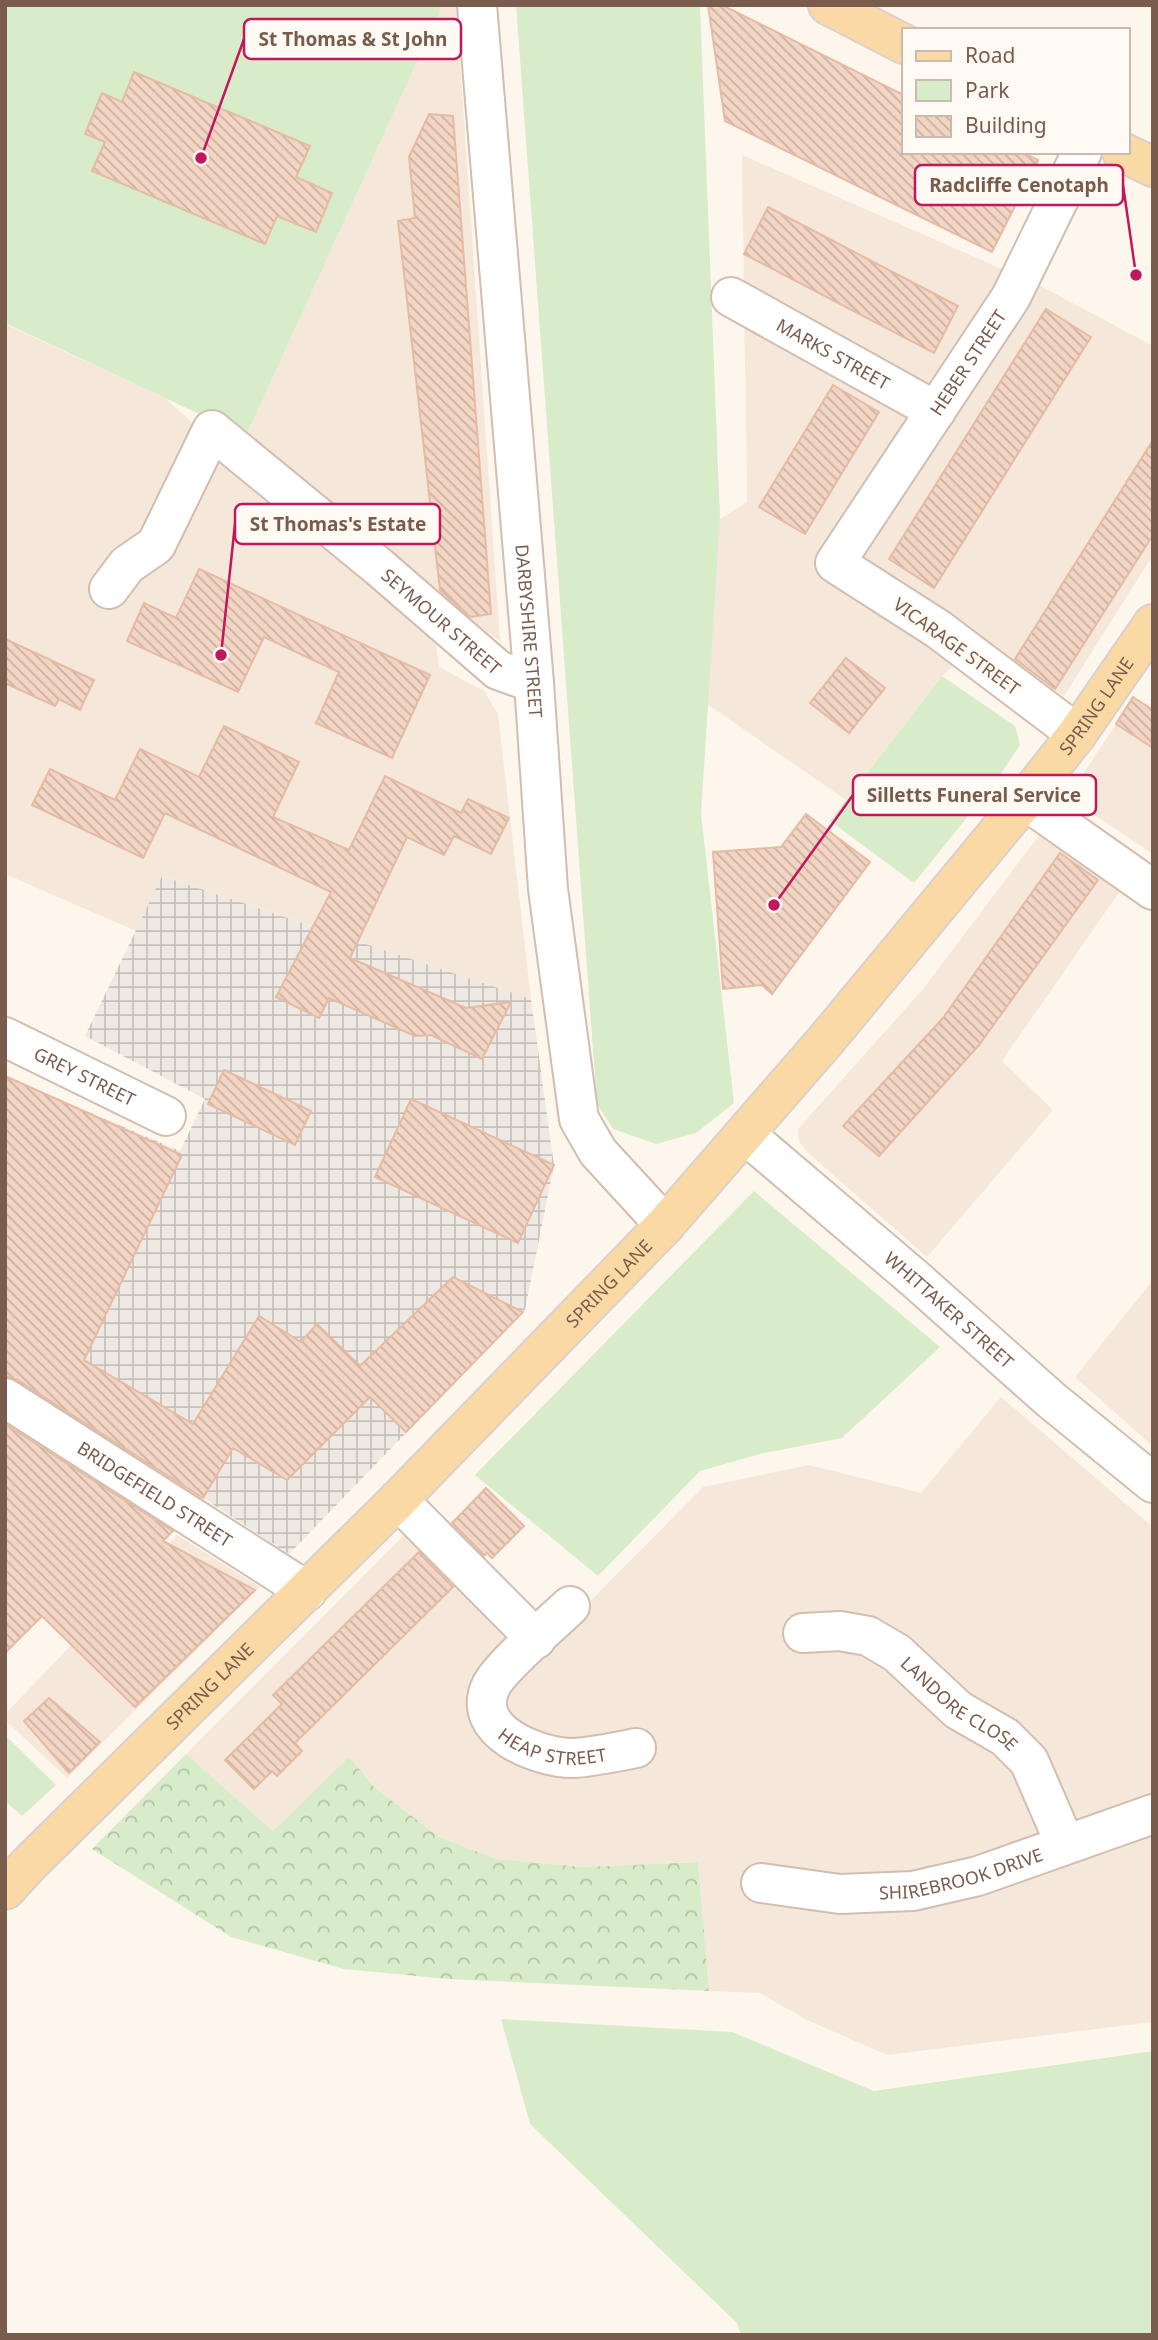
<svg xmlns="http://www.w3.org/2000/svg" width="1158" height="2340" font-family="'Noto Sans',sans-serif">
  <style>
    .residential { fill: #f5e8da }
    .industrial { fill: url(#industrial-grid) }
    .green { fill: #d8ecc9 }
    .forest { fill: url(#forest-crowns) }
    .building { fill: url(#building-back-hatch); stroke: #e6bba3; stroke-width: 2 }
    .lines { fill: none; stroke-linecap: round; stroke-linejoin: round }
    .minor-casing { stroke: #d1beb0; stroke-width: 42 }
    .major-casing { stroke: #dad1cd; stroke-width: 42 }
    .minor { stroke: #fff; stroke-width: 38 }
    .major { stroke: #fbd9a5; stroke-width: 38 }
    .labels { text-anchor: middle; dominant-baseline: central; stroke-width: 6; stroke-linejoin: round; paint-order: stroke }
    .street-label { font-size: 18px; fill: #7a5c4d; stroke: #fffaf3 }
    .leader { fill: none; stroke: #c2185b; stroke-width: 2.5 }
    .callout-dot { fill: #c2185b; stroke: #fffaf3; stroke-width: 2.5 }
    .callout { fill: #fffaf3; stroke: #c2185b; stroke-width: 2.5 }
    .callout-label { font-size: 19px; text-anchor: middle; font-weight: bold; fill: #7a5c4d }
  </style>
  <defs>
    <pattern id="industrial-grid" width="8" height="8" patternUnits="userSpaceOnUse" patternTransform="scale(1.75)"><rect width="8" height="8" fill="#efe9e4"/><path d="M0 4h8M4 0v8" fill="none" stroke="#c7c0bb"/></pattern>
    <pattern id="forest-crowns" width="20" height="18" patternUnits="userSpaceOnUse" patternTransform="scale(1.75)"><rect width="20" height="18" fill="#d8ecc9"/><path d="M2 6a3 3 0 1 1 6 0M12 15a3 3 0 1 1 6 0" fill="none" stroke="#b4c2a5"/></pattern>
    <pattern id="building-back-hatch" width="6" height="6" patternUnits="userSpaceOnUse" patternTransform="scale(1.75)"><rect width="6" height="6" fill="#f3d5c3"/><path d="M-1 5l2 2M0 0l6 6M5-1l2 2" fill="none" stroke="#cab0a1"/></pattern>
  </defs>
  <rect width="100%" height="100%" fill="#fdf6ec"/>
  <!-- residential -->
  <g class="residential">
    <polygon points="443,5 456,5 500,641 408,574 246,436"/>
    <polygon points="742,155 1041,286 1153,346 1153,555 1064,696 982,640 942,676 846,800 707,704 720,519 747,502"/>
    <polygon points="5,324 165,398 436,644 439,667 484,691 498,714 531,999 163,876 136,931 5,874"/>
    <polygon points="1116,724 1153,748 1153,854 1068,797"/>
    <polygon points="1040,834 1120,891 1002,1061 1053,1110 927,1257 808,1153 799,1141 798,1129 923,989"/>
    <polygon points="1153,1280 1153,1446 1075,1377"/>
    <polygon points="1001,1397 1153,1527 1153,2022 887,2055 807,2020 760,1993 709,1991 698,1862 583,1867 497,1859 439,1837 374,1787 349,1757 273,1831 186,1754 408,1531 537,1655 703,1487 809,1465 921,1493"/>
    <polygon points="177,1535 260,1587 67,1778 5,1720 5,1714"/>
  </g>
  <!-- industrial -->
  <polygon class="industrial" points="162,876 531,999 554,1165 525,1310 289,1554 203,1498 5,1379 5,1076 180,1151 205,1099 85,1036"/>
  <!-- green -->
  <g class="green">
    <polygon points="5,5 443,5 246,436 5,323"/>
    <polygon points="516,5 700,5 720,519 701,814 734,1103 696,1133 656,1144 613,1129 597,1104"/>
    <polygon points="942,676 1015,726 1020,745 994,784 914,883 830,821"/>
    <polygon points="754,1191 940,1347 842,1438 760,1454 700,1471 598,1576 475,1475"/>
    <polygon points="5,1735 56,1785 22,1816 5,1801"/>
    <polygon points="501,2019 732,2032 874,2091 1153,2051 1153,2335 741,2335 737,2323 530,2124"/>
  </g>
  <!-- forest -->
  <polygon class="forest" points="186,1754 273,1831 349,1757 374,1787 439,1837 497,1859 583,1867 698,1862 709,1991 448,1979 344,1969 231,1937 92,1849"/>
  <!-- building -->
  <g class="building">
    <polygon points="708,5 722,5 904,95 904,152 1021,152 1038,160 992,252 725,121"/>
    <polygon points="134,72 310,146 296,177 332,193 316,232 277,216 265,244 92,171 105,142 85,134 102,93 122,102"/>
    <polygon points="429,114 453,116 491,614 470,617 440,590 398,221 415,218 409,157"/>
    <polygon points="768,207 958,306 934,353 744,254"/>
    <polygon points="1046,309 1091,337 934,588 889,559"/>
    <polygon points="833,385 879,412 805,534 759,507"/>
    <polygon points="1153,440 1153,535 1055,689 1015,659"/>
    <polygon points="199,569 430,675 392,758 316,723 339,672 264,637 238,692 127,641 144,603 176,618"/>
    <polygon points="5,639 94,680 80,710 59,699 55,706 5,683"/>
    <polygon points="846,658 885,688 849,733 810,703"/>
    <polygon points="1133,697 1153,710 1153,748 1116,724"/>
    <polygon points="224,726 299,762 273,817 349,850 385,776 461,813 468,799 509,818 491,854 454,836 444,855 407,837 350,958 466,1008 511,1002 482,1059 431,1035 415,1036 329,998 319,1018 276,997 331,892 165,813 143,858 32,805 50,769 115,800 140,749 199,777"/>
    <polygon points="806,814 870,862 772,994 762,985 723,989 713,852 781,847"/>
    <polygon points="1060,853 1098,880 979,1045 879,1156 843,1126 943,1018"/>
    <polygon points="224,1070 311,1111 295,1145 208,1104"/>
    <polygon points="5,1076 182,1155 84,1360 193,1424 259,1316 301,1342 317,1324 360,1366 453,1277 523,1312 406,1432 370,1397 287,1480 233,1448 203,1498 17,1380 5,1376"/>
    <polygon points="411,1099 554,1165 518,1243 375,1177"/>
    <polygon points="5,1424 173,1531 163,1541 255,1590 135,1707 42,1616 5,1653"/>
    <polygon points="486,1488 524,1526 492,1558 487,1553 484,1556 452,1523"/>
    <polygon points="419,1552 453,1587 295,1743 302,1751 277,1776 272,1771 254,1789 225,1760 282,1704 273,1695"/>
    <polygon points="49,1698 100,1742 69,1773 24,1721"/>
  </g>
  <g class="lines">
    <defs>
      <g id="minor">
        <path id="s1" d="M477,5L534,683L548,889L579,1119L598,1152L665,1225"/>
        <path id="s2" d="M731,297L936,411"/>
        <path id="s3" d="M109,589L127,565L156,545L212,430L379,567L498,670L534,683"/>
        <path id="s4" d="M1077,734L938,629L835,563L1011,297L1082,152"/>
        <polyline points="1025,800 1153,890"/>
        <path id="s5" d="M5,1037L166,1116"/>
        <path id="s6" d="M746,1135L914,1278L1050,1399L1153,1483"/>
        <path id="s7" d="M5,1398L307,1591"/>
        <polyline points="398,1500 536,1639"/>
        <path id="s8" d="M570,1606C552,1623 500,1667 491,1686C469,1732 539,1758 573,1758C593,1757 616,1752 636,1748"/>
        <path id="s9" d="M803,1633L840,1631L868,1636L897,1653L958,1710L1005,1737L1029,1761L1065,1844"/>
        <path id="s10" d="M761,1883L840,1894L913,1891L978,1876L1153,1814"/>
      </g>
      <g id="major">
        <polyline points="828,5 904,44"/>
        <polyline points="1122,152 1153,167"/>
        <path id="s11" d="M5,1890L30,1863L398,1500L665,1225L826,1040L1025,800L1077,734L1153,624"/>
      </g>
    </defs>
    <!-- minor casing -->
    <use href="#minor" class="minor-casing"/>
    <!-- major casing -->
    <use href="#major" class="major-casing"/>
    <!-- minor -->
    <use href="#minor" class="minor"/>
    <!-- major -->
    <use href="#major" class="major"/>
  </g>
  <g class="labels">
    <!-- street labels -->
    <g class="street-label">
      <text stroke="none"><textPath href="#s2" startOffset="117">MARKS STREET</textPath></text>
      <text stroke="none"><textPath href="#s4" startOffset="537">HEBER STREET</textPath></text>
      <text stroke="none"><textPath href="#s3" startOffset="492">SEYMOUR STREET</textPath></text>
      <text stroke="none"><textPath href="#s1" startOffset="628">DARBYSHIRE STREET</textPath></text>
      <text transform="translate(957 646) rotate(36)">VICARAGE STREET</text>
      <text stroke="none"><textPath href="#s11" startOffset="1612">SPRING LANE</textPath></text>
      <text stroke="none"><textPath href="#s5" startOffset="89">GREY STREET</textPath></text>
      <text stroke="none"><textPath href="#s11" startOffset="856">SPRING LANE</textPath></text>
      <text stroke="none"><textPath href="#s6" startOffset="268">WHITTAKER STREET</textPath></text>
      <text stroke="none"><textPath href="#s7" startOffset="178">BRIDGEFIELD STREET</textPath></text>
      <text stroke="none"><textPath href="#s11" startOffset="289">SPRING LANE</textPath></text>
      <text stroke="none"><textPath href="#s9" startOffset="180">LANDORE CLOSE</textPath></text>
      <text stroke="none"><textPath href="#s8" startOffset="219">HEAP STREET</textPath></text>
      <text stroke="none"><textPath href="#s10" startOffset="203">SHIREBROOK DRIVE</textPath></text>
    </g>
  </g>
  <!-- callouts -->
  <path class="leader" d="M201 158L244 39M1136 275L1123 185M221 655L235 524M774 905L853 795"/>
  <g class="callout-dot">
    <circle cx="201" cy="158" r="7"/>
    <circle cx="1136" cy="275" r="7"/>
    <circle cx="221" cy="655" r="7"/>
    <circle cx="774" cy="905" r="7"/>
  </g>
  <g class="callout">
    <rect x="244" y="19" width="217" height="40" rx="7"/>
    <rect x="915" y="165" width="208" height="40" rx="7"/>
    <rect x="235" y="504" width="205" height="40" rx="7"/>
    <rect x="853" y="775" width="243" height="40" rx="7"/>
  </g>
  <g class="callout-label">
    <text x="353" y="46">St Thomas &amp; St John</text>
    <text x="1019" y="192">Radcliffe Cenotaph</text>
    <text x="338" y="531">St Thomas's Estate</text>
    <text x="974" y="802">Silletts Funeral Service</text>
  </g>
  <!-- border -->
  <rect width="1158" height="2340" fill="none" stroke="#7a5c4d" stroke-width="14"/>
  <!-- legend -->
  <rect x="902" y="28" width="228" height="126" fill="#fffaf3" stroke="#cabbb1" stroke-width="2"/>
  <rect x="916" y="51" width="35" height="10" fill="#fbd9a5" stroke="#cabbb1" stroke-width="2"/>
  <text x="965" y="63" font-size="21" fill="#7a5c4d">Road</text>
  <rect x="916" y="80" width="35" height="21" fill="#d8ecc9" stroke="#cabbb1" stroke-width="2"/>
  <text x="965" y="98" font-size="21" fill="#7a5c4d">Park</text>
  <rect x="916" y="116" width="35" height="21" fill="url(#building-back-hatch)" stroke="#cabbb1" stroke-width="2"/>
  <text x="965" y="133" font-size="21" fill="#7a5c4d">Building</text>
</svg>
